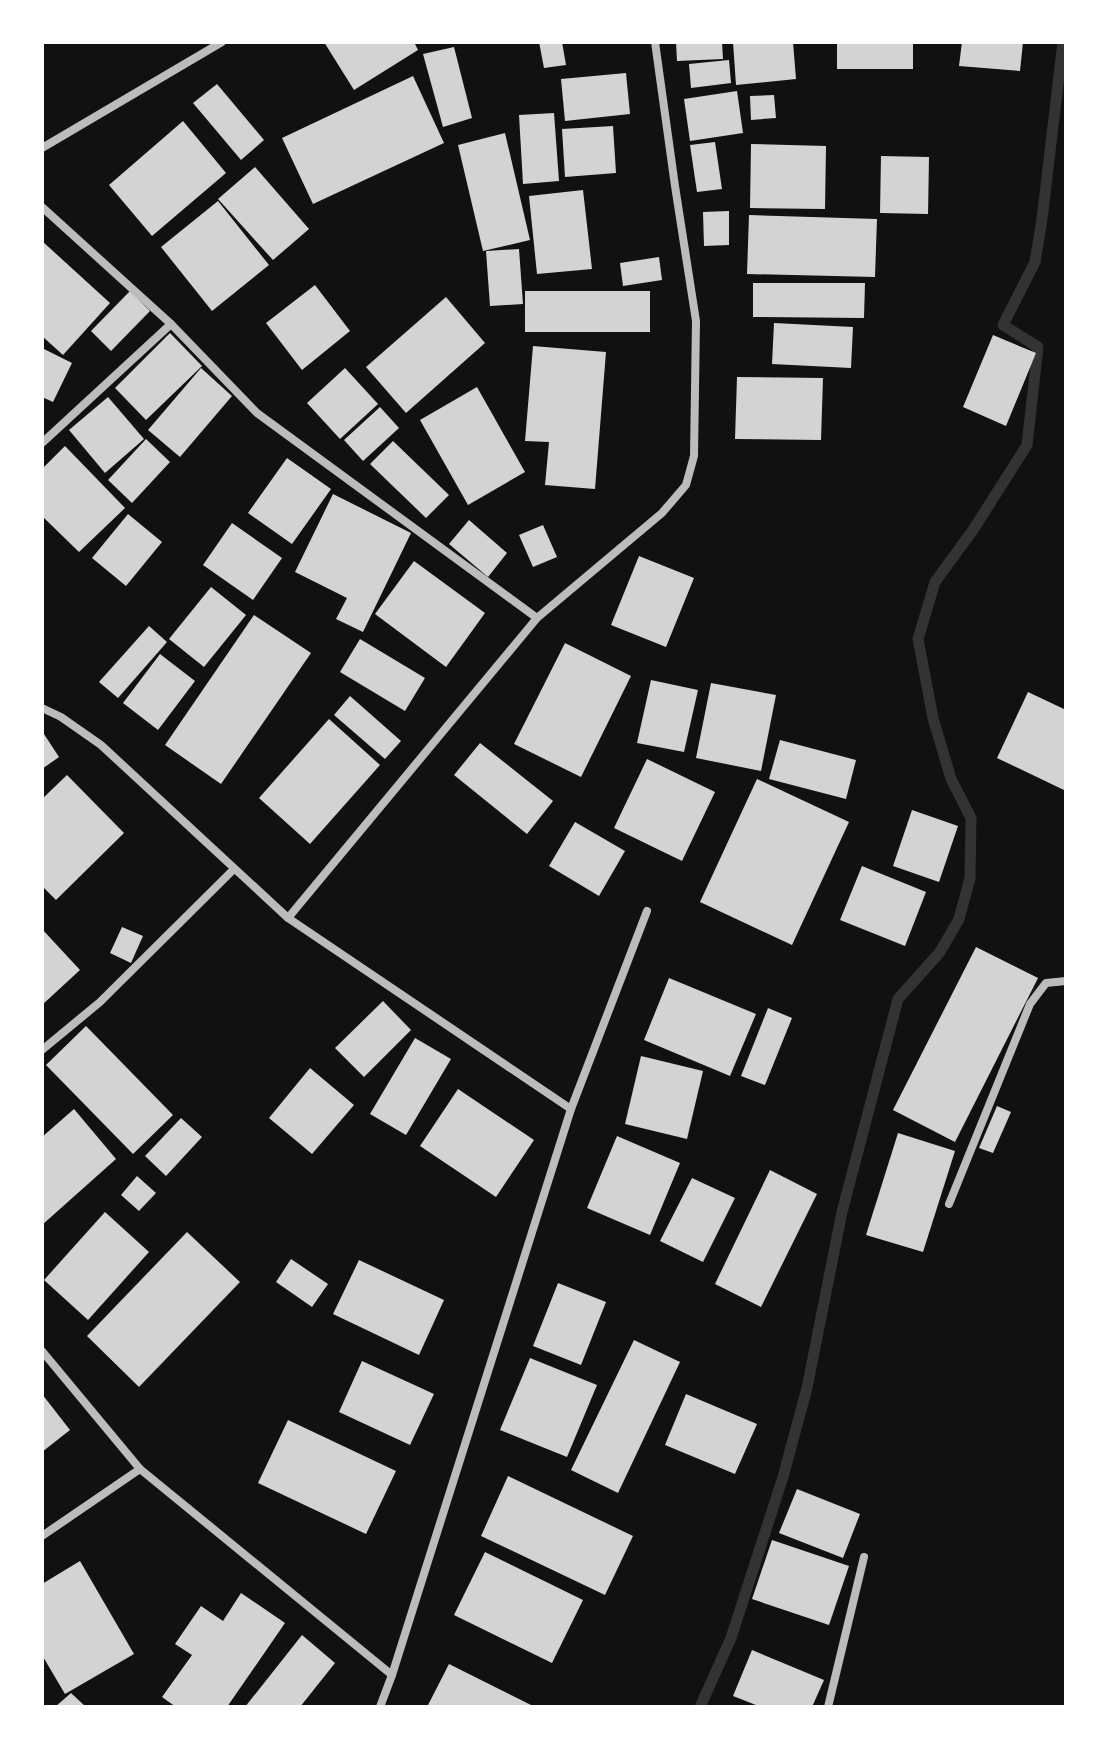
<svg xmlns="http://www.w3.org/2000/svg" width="1108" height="1749" font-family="'Roboto Serif',serif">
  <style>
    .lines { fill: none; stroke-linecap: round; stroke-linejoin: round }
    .stream { stroke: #333; stroke-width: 11 }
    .building { fill: #d3d3d3 }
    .minor { stroke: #bcbcbc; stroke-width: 8 }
  </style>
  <rect width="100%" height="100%" fill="#111"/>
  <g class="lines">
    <!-- stream -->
    <polyline class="stream" points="700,1707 731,1638 783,1477 807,1388 842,1212 898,999 940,952 959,919 970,878 971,818 951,779 933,718 918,639 935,582 973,530 1027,445 1038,347 1003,325 1035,262 1042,219 1063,42"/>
  </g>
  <!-- building -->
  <g class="building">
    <polygon points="324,42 414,42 418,50 354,90"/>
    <polygon points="539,42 562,42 566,65 544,68"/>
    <polygon points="676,42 722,42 723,59 677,61"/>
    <polygon points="733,42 793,42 796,79 736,85"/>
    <rect x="837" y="42" width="76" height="27"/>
    <polygon points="962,42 1023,42 1020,71 959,66"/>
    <polygon points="454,47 472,118 443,127 423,54"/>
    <polygon points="729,60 731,83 691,88 689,64"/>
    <polygon points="626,73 630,114 565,121 561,79"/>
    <polygon points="413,76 444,143 313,204 282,138"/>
    <polygon points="217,84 264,140 241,160 193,103"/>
    <polygon points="737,91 743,133 690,141 684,99"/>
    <polygon points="774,95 776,118 751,120 750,96"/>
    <polygon points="554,113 559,181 523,184 519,115"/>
    <polygon points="183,121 226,173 152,236 109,185"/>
    <polygon points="613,126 616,173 565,177 562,129"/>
    <polygon points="505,133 530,240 483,251 458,145"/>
    <polygon points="715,142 722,189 697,192 690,145"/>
    <polygon points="751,144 826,146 825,209 750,208"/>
    <polygon points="881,156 929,157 928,214 880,213"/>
    <polygon points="255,167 309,229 273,260 218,199"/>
    <polygon points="583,190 592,269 537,274 529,196"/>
    <polygon points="218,201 269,265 212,311 161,247"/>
    <polygon points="729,211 729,245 704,246 703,212"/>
    <polygon points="749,215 877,219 875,277 747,274"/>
    <polygon points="42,241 110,303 63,355 42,336"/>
    <polygon points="519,249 523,304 490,306 486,251"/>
    <polygon points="659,257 662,280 623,286 620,263"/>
    <polygon points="753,283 865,283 864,318 753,317"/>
    <polygon points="315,285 350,331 302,370 266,323"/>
    <polygon points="130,291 150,311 111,351 91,331"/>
    <rect x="525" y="291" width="125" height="41"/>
    <polygon points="446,297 485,343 406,413 366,367"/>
    <polygon points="774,323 853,327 851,368 772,364"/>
    <polygon points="170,333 202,366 146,420 115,388"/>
    <polygon points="993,335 1036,353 1006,426 963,407"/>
    <polygon points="533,346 606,352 595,489 545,485 549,442 525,441"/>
    <polygon points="42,348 72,363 53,402 42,397"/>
    <polygon points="201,368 232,396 180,457 148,430"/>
    <polygon points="345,368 378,404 340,439 307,403"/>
    <polygon points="737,377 823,378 821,440 735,439"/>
    <polygon points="477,387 525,472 468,505 420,420"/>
    <polygon points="108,397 144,439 105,473 69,430"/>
    <polygon points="380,407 399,428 363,461 344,440"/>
    <polygon points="146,439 170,462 132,503 108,480"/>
    <polygon points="393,441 449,495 426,518 370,464"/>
    <polygon points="65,446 125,508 79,552 42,516 42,469"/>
    <polygon points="287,458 331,489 292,544 248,513"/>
    <polygon points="333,494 411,533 363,632 336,619 347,598 295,572"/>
    <polygon points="128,514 162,542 126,586 92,558"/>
    <polygon points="469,520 507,553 488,577 449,544"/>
    <polygon points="232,523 282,558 253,600 203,565"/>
    <polygon points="543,525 557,557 533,567 519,535"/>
    <polygon points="639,556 694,578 666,647 611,625"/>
    <polygon points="414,561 485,613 446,667 375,614"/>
    <polygon points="211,587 246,615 204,667 169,639"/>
    <polygon points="254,615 311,653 221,784 165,745"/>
    <polygon points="149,626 167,642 118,698 99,682"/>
    <polygon points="360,639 425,678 405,711 340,672"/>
    <polygon points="565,643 631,676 581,777 514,744"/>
    <polygon points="160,654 195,681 158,730 123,703"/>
    <polygon points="651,680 698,690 684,752 637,743"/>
    <polygon points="711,683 776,695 761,771 696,758"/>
    <polygon points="1028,692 1066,710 1066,791 997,758"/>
    <polygon points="350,696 401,741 385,759 334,715"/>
    <polygon points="329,719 380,765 310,844 259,798"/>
    <polygon points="42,731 59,757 42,769"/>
    <polygon points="780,740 856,760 846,799 769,779"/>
    <polygon points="480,743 553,801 527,834 454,775"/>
    <polygon points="647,759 715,792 682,861 614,828"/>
    <polygon points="67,775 124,833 56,900 42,886 42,799"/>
    <polygon points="757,779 849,822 792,945 700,902"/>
    <polygon points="912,810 958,826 939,882 893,866"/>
    <polygon points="575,822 625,851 599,896 549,866"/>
    <polygon points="862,866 926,892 905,946 840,920"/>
    <polygon points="122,927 143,936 131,963 110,953"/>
    <polygon points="42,929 80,970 42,1005"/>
    <polygon points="976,947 1038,978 955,1142 893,1110"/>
    <polygon points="669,978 756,1014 730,1076 644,1040"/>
    <polygon points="383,1001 411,1030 364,1077 335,1048"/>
    <polygon points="768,1008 792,1018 765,1085 741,1076"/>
    <polygon points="86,1026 173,1115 133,1154 46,1065"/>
    <polygon points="415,1038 451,1059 406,1135 370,1114"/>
    <polygon points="641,1056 703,1071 687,1139 625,1124"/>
    <polygon points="310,1068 354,1105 312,1154 269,1118"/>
    <polygon points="458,1089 534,1140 496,1197 420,1146"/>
    <polygon points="997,1106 1011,1112 993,1153 979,1148"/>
    <polygon points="74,1109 116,1159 42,1225 42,1137"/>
    <polygon points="181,1118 202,1137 166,1176 145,1156"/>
    <polygon points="898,1133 955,1151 923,1252 866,1235"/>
    <polygon points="617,1136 680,1163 650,1235 587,1208"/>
    <polygon points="770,1170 817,1194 761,1307 715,1284"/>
    <polygon points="137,1176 156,1193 139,1211 121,1195"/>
    <polygon points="692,1178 735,1198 703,1262 660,1241"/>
    <polygon points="105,1212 149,1252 88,1320 44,1280"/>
    <polygon points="187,1232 240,1282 139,1387 87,1336"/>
    <polygon points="291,1259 328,1284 312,1307 276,1282"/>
    <polygon points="359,1260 444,1300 419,1355 333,1314"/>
    <polygon points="558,1283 606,1302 581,1365 533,1346"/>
    <polygon points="634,1340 680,1362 618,1493 571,1470"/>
    <polygon points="530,1358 597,1385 567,1457 500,1430"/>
    <polygon points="362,1361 434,1394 410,1445 339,1412"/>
    <polygon points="42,1394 70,1430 42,1452"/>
    <polygon points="686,1394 757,1424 735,1474 665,1445"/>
    <polygon points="288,1420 396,1471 366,1534 258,1483"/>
    <polygon points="508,1476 633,1536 605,1595 481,1536"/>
    <polygon points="797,1489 860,1514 843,1558 779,1533"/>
    <polygon points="772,1540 849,1566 829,1625 752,1599"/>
    <polygon points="485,1552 583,1600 552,1663 454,1615"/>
    <polygon points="80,1561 134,1654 65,1694 42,1655 42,1584"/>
    <polygon points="241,1593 285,1623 227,1707 176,1707 162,1697 192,1655 175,1644 201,1606 223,1621"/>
    <polygon points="302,1635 335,1663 300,1707 245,1707"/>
    <polygon points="752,1650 824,1680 812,1707 761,1707 733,1696"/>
    <polygon points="449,1664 535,1707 427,1707"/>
    <polygon points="71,1693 86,1707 55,1707"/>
  </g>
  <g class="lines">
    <!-- minor -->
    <g class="minor">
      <polyline points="42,148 222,42"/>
      <polyline points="42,207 171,324 257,413 537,618"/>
      <polyline points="42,443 171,324"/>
      <polyline points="42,708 61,717 101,745 288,918 571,1109"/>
      <polyline points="288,918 537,618 662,513 686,485 694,456 696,321 675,186 655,42"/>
      <polyline points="42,1050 100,1002 234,869"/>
      <polyline points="949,1204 1030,1004 1046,983 1066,981"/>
      <polyline points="42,1351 140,1469 392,1675"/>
      <polyline points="42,1536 140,1469"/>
      <polyline points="380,1707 392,1675 571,1109 647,911"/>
      <polyline points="828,1707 864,1557"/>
    </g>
  </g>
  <!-- border -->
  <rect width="1108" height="1749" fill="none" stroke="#ffffff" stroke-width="88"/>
</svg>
